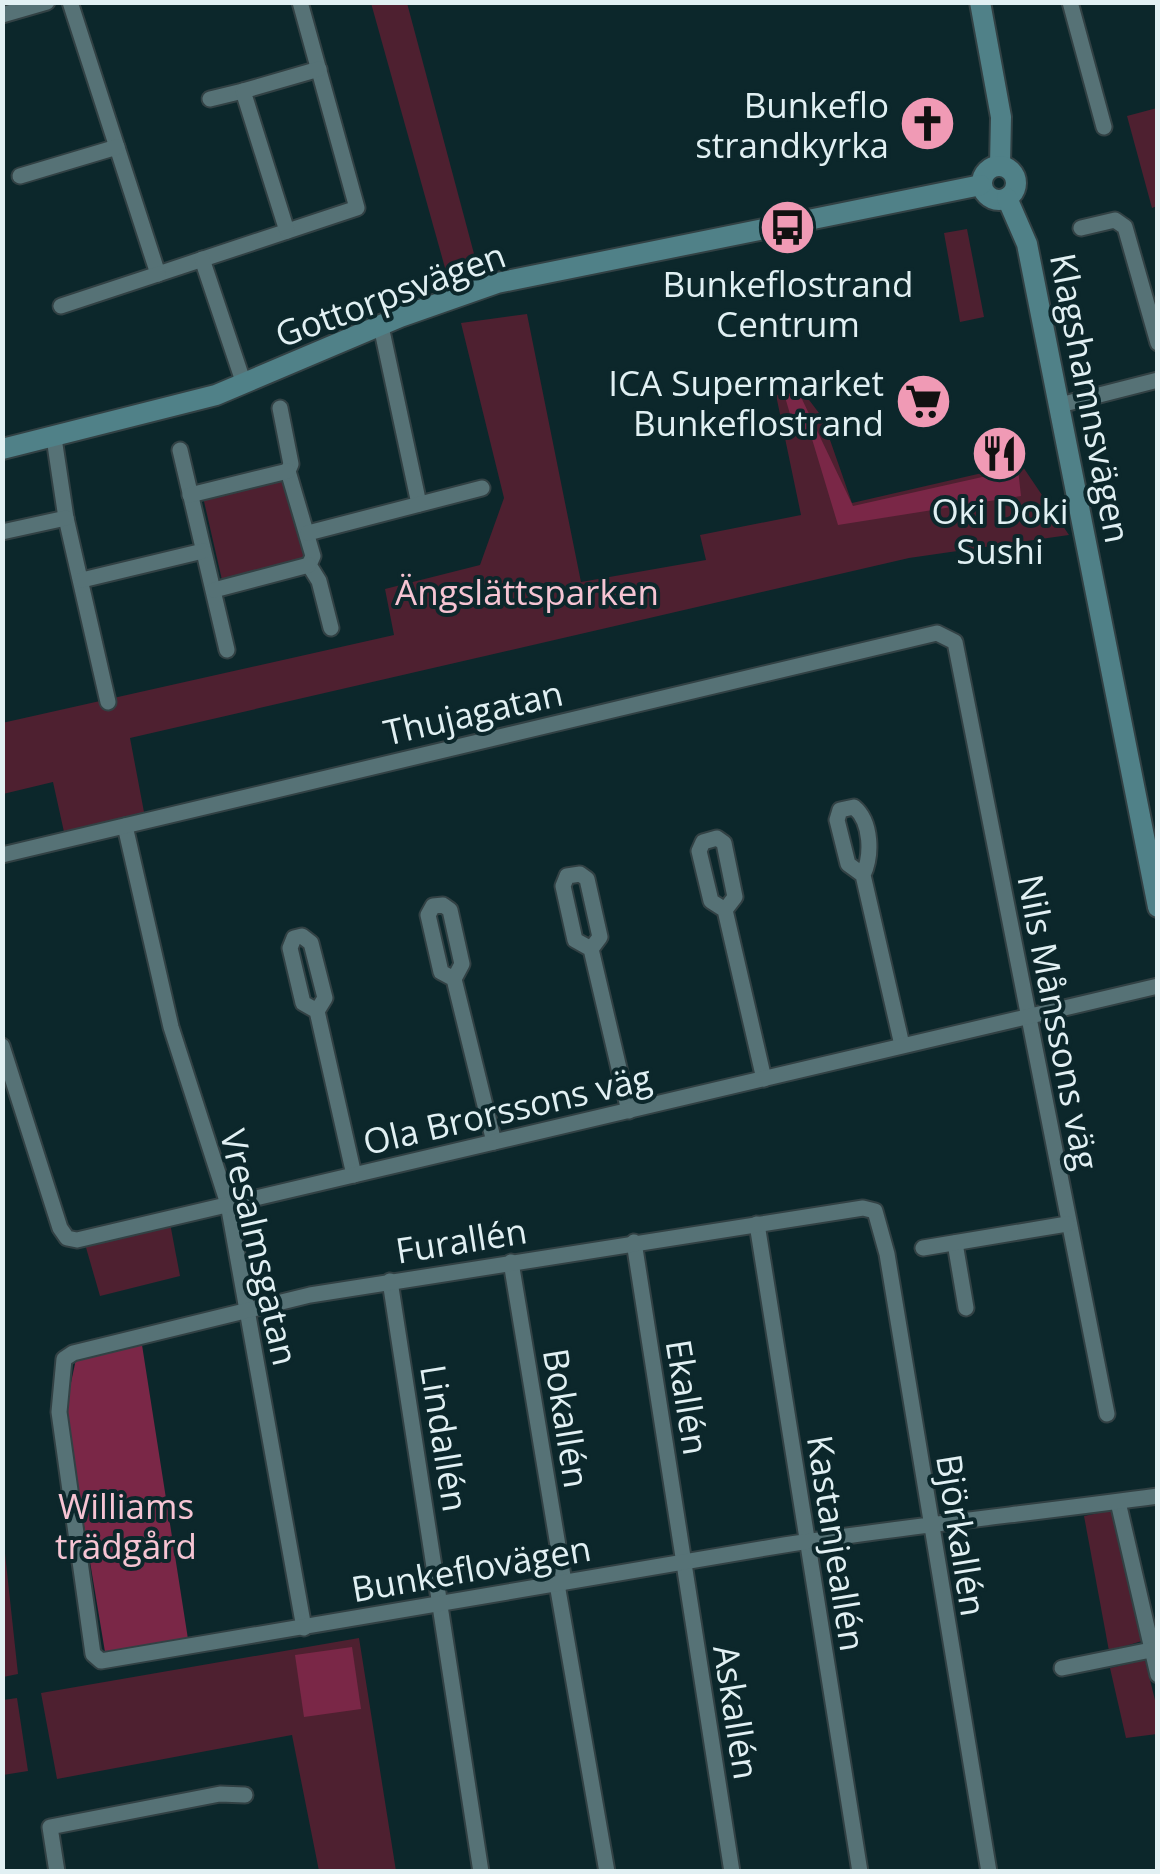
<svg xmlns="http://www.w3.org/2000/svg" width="1160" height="1874" font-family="'Open Sans',sans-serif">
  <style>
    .green { fill: #4e2030 }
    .forest { fill: #7a2747 }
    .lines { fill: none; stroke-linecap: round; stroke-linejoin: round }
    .street-casing { stroke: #324144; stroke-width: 19 }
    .secondary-casing { stroke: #324144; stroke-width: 24 }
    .street { stroke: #567276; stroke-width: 15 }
    .secondary { stroke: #508188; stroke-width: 20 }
    .labels { text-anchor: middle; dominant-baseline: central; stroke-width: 8; stroke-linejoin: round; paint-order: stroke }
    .poi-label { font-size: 35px; fill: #e1f0f3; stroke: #0c272b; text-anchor: end }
    .street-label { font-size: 35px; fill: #e1f0f3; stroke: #0c272b }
    .park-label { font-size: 35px; fill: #f6c4d3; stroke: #0c272b }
  </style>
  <rect width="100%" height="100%" fill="#0c272b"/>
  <!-- green -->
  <g class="green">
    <polygon points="371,3 407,3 477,265 447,275"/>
    <polygon points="1157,108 1157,206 1152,208 1127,116"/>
    <polygon points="967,229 984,317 960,322 944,233"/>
    <polygon points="527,314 581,582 706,560 700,535 801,515 776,395 803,392 822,417 852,503 1021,464 1069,535 909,558 130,738 144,812 64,832 53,782 3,794 2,723 394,635 385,589 480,565 504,498 461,323"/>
    <polygon points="288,480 307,561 222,580 203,497"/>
    <polygon points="170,1223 180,1276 100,1296 85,1244"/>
    <polygon points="1113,1510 1142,1641 1109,1651 1084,1516"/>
    <polygon points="3,1535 18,1674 3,1677 2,1677"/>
    <polygon points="359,1638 396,1871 319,1871 292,1735 57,1779 41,1693"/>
    <polygon points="1145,1660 1157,1708 1157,1734 1126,1738 1110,1668"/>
    <polygon points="17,1698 28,1771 3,1775 3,1700"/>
  </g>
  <!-- forest -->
  <g class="forest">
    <polygon points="800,395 853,506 1018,469 1021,496 838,525 812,439 790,414 785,397"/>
    <polygon points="142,1345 188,1639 105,1652 65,1411 76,1359"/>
    <polygon points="352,1647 361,1709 304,1717 295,1655"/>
  </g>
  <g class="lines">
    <defs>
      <g id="street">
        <polyline points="70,2 158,274 357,208 300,2"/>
        <polyline points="1070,2 1104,127"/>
        <polyline points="2,15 47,2"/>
        <polyline points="210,99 243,91"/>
        <polyline points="20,176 117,147"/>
        <polyline points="1081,228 1115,220 1125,227 1158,343"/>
        <polyline points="287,231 243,91 319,69"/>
        <polyline points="202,259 244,384"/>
        <polyline points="61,306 158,274"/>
        <polyline points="381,326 419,504"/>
        <polyline points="1060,405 1158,380"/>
        <polyline points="280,408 291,464 288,471 313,556 309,565 319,581 331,628"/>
        <polyline points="54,438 66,518 108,702"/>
        <polyline points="180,450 227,650"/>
        <polyline points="190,495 288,471"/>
        <polyline points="2,532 66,518"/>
        <polyline points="308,533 482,488"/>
        <polyline points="82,580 203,551"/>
        <polyline points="214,590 309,565"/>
        <polyline points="125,826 171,1027 228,1204 304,1628"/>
        <polyline points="2,855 937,633 955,642 1107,1414"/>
        <path d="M863,875L848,864L837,820L840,810L854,807C872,822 872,856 863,875L902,1045"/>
        <polyline points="725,910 711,901 699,851 703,842 717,838 724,843 735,897 725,910 764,1079"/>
        <polyline points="591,949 575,940 563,886 567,876 580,874 587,879 600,937 591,949 629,1111"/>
        <polyline points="454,979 441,972 428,915 433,906 443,905 450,910 462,964 454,979 494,1142"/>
        <polyline points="317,1011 303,1003 290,948 294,938 302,936 311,943 325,998 317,1011 354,1175"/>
        <polyline points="2,1046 60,1228 67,1238 77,1240 1158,986"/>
        <polyline points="757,1224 860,1872"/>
        <polyline points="634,1242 732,1872"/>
        <polyline points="955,1243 966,1308"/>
        <polyline points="923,1248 1067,1224"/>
        <polyline points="511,1262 564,1582"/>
        <polyline points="390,1281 481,1872"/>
        <polyline points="1118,1502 1158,1675"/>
        <polyline points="557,1584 607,1872"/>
        <polyline points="1062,1668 1151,1650"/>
        <polyline points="57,1872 50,1827 220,1794 245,1795"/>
        <path d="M989,1872L887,1254L875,1211L863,1208L310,1295L73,1353L64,1359L59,1412L93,1654L101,1661L784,1545C908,1526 1033,1513 1158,1496"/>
      </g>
      <g id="secondary">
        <polyline points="980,2 1001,117 1000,165"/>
        <circle cx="999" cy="183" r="17"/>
        <polyline points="1007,198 1027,244 1158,907"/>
        <polyline points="2,449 216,395 400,317 497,283 981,185"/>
      </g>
    </defs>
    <!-- street casing -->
    <use href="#street" class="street-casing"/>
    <!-- secondary casing -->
    <use href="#secondary" class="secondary-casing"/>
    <!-- street -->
    <use href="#street" class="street"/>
    <!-- secondary -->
    <use href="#secondary" class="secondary"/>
  </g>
  <!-- icons -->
  <defs>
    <symbol id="church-disc" viewBox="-11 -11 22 22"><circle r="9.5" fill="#f09ab5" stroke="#0c272b"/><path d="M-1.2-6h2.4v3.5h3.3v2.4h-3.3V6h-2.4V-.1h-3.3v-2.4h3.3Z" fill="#111"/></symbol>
    <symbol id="bus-disc" viewBox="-11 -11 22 22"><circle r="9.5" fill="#f09ab5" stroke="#0c272b"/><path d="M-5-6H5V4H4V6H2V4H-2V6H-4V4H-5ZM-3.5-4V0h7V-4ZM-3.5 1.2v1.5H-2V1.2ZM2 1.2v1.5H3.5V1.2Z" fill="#111"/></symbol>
    <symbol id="supermarket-disc" viewBox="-11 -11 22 22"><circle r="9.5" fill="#f09ab5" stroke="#0c272b"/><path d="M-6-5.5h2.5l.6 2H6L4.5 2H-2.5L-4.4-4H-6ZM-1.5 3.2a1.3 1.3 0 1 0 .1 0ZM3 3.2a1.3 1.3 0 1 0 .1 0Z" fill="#111"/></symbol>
    <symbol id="restaurant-disc" viewBox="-11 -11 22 22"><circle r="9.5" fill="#f09ab5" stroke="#0c272b"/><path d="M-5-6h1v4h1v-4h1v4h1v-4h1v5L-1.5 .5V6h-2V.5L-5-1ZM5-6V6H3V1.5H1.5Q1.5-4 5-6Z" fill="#111"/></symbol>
  </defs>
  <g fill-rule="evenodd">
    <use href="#church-disc" x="896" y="92" width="63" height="63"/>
    <use href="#bus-disc" x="756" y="196" width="63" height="63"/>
    <use href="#supermarket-disc" x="892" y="370" width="63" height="63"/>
    <use href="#restaurant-disc" x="968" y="422" width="63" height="63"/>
  </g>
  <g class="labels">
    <!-- poi labels -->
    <g class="poi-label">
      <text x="889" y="104">Bunkeflo<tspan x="889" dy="40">strandkyrka</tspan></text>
      <text x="788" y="283" text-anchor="middle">Bunkeflostrand<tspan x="788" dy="40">Centrum</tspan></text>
      <text x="884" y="382">ICA Supermarket<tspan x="884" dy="40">Bunkeflostrand</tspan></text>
      <text x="1000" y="510" text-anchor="middle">Oki Doki<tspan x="1000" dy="40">Sushi</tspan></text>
    </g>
    <!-- street labels -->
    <g class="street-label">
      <text transform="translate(390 294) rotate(-20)">Gottorpsvägen</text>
      <text transform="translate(1091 398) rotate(79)">Klagshamnsvägen</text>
      <text transform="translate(473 712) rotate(-13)">Thujagatan</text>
      <text transform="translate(1059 1022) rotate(79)">Nils Månssons väg</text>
      <text transform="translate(507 1109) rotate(-13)">Ola Brorssons väg</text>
      <text transform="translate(461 1240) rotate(-9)">Furallén</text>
      <text transform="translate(260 1247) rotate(77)">Vresalmsgatan</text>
      <text transform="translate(688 1397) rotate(81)">Ekallén</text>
      <text transform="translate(567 1418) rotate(81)">Bokallén</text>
      <text transform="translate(445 1438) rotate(81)">Lindallén</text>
      <text transform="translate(962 1535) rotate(81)">Björkallén</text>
      <text transform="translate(837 1543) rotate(81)">Kastanjeallén</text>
      <text transform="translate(471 1568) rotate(-10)">Bunkeflovägen</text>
      <text transform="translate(737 1712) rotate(81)">Askallén</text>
    </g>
    <!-- park labels -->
    <g class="park-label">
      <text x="527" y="591">Ängslättsparken</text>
      <text x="126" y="1505">Williams<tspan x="126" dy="40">trädgård</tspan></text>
    </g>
  </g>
  <!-- border -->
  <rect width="1160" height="1874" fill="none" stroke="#e1f0f3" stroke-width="10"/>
</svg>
